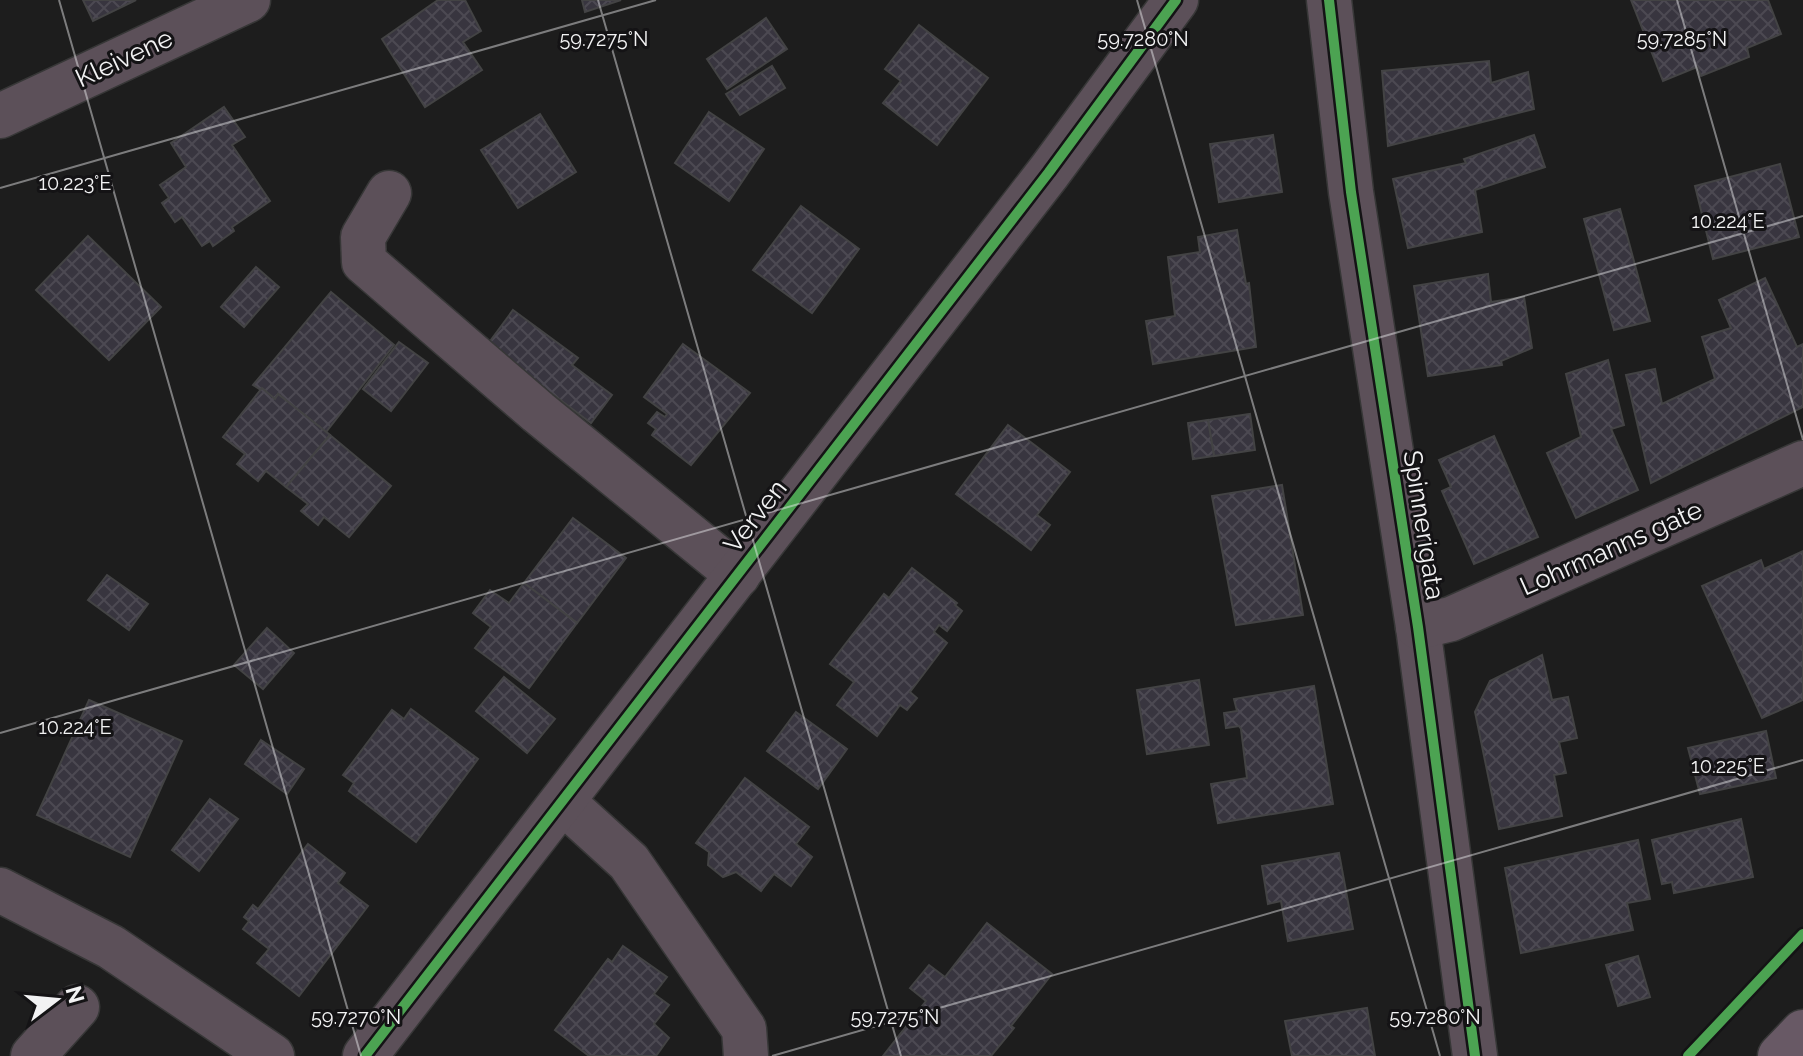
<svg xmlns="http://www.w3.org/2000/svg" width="1803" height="1056" font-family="Raleway,sans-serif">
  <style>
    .building { fill: url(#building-cross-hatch); stroke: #434344; stroke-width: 2 }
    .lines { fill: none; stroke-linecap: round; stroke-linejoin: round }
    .minor-casing { stroke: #373737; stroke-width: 47 }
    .major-casing { stroke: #373737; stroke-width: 47 }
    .minor { stroke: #5c5059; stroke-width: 44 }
    .major { stroke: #685965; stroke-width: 44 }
    .cycleway-casing { stroke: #141315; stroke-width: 15 }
    .cycleway { stroke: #4ca352; stroke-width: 10 }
    .ticks { fill: none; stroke: #f2f2f3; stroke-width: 2; stroke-opacity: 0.45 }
    .labels { text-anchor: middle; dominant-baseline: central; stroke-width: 6; stroke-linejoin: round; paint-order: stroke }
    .street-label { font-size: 26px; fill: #f2f2f3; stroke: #141315 }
    .ticks-label { font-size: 20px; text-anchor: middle; fill: #f2f2f3; stroke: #141315; stroke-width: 6; stroke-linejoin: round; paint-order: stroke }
  </style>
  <defs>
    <pattern id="building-cross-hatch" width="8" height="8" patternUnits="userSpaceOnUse" patternTransform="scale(2)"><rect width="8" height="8" fill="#38353f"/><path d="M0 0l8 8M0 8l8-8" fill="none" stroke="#4c4952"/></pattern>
  </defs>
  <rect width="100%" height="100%" fill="#1d1d1d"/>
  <!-- building -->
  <g class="building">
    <polygon points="83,0 136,0 93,21"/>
    <polygon points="438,0 465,0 481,31 463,42 482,70 425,107 382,39"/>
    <polygon points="582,0 621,0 585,12"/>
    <polygon points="1631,0 1768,0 1781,34 1747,48 1749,57 1701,76 1697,67 1663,81"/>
    <polygon points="766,18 787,49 727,89 707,59"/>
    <polygon points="919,25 988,78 937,145 883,103 901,81 885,69"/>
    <polygon points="1489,61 1491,83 1528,72 1534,109 1388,146 1382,71"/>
    <polygon points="772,66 785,88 740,115 726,94"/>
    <polygon points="224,107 245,137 232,145 270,201 232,227 234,231 213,246 210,241 202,246 182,217 175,222 162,203 169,198 160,185 186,167 171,143"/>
    <polygon points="709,112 764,149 729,201 675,163"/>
    <polygon points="540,114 576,172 518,208 481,150"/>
    <polygon points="1273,135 1282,192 1219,202 1210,144"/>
    <polygon points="1534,135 1545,167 1475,190 1482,232 1408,248 1393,179 1466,163 1464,159"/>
    <polygon points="1780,164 1799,237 1713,259 1695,186"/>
    <polygon points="801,206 859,249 812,313 753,270"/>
    <polygon points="1620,209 1650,321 1614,330 1584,219"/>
    <polygon points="1237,230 1246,284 1249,283 1256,347 1153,364 1146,321 1175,316 1168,257 1200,252 1198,237"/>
    <polygon points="88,236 161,307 109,360 36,290"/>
    <polygon points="256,267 279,287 244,327 221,307"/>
    <polygon points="1488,274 1491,302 1524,297 1532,348 1501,361 1502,365 1428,376 1414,286"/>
    <polygon points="1765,278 1797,347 1803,344 1803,407 1651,483 1626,375 1655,369 1662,404 1715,379 1702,337 1731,328 1719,300"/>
    <polygon points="331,292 394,345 326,432 278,394 275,399 253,385"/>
    <polygon points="513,310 578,358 572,365 612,395 591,423 551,393 546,400 482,352"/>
    <polygon points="399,342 428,363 391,411 363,389"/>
    <polygon points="683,344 750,393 691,465 652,435 656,429 648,423 657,412 665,417 667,414 644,397"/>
    <polygon points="1608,360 1624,425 1611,429 1638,490 1576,518 1547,453 1581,437 1566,374"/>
    <polygon points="262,388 275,399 278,394 330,435 286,487 266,471 258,481 237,464 245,454 223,437"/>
    <polygon points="1250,414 1255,450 1214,456 1208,420"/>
    <polygon points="1208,420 1214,456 1193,459 1188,423"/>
    <polygon points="1008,425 1070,472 1037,515 1050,525 1031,550 956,494"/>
    <polygon points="330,435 391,486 349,537 324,517 318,525 301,511 308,504 286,487"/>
    <polygon points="1494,436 1538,537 1474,564 1442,491 1451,487 1439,460"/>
    <polygon points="1282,485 1303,615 1236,625 1212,496"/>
    <polygon points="573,518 626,558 577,623 524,583"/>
    <polygon points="1803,551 1803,700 1762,718 1702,586 1761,560 1764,569"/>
    <polygon points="912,568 957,603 955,605 962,611 947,631 939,625 934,632 947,643 910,692 917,698 907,710 900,705 877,736 837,705 854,682 830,664 884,594 889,598"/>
    <polygon points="107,575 148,604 129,630 88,600"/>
    <polygon points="524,583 577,623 529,688 475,648 491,627 473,613 490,590 509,603"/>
    <polygon points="267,628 294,653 263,689 234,665"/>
    <polygon points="1542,655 1552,700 1568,697 1577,738 1559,742 1566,773 1554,775 1562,816 1499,829 1475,712 1490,681"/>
    <polygon points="504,677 555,719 527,753 476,711"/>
    <polygon points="1199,680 1209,745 1147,754 1137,690"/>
    <polygon points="1314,686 1333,804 1218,823 1211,784 1247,778 1241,729 1239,726 1226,728 1224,713 1237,711 1234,699"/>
    <polygon points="89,700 182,741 130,857 37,815"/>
    <polygon points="411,709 478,759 416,842 349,791 354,783 343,775 392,710 404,719"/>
    <polygon points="796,712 847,749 818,789 767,751"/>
    <polygon points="1766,731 1776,778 1700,794 1688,748"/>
    <polygon points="261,740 304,769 287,794 245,764"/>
    <polygon points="745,778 809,827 796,844 812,857 791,886 774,874 761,891 736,872 723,877 708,865 709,852 696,843"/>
    <polygon points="210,799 238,819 199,871 172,850"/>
    <polygon points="1741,819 1753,877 1674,893 1672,882 1662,884 1652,840"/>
    <polygon points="1638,840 1650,899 1627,903 1633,930 1521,953 1505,868"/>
    <polygon points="308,844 345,873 338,883 368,906 299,996 257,963 269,949 243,929 249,921 244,917 253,905 258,909"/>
    <polygon points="1339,853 1353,929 1288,941 1281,901 1268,904 1262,866"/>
    <polygon points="987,923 1052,974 1011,1026 1014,1028 991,1056 883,1056 926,1001 910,988 929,965 945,977"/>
    <polygon points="623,946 667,977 654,994 669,1005 654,1024 669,1038 656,1056 589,1056 555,1030 608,959 612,962"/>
    <polygon points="1638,956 1650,997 1618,1006 1606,965"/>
    <polygon points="1367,1008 1375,1056 1292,1056 1285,1021"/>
  </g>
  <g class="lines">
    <defs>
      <g id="minor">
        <polyline points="1329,0 1351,192 1418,627 1475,1056"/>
        <polyline points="0,116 248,0"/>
        <polyline points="389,193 363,237 364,262 538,412 738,575"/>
        <polyline points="1418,627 1451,619 1803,463"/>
        <polyline points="563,802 629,862 744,1029 746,1056"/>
        <polyline points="0,890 111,947 272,1056"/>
        <polyline points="33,1056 77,1007"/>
        <polyline points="365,1056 1049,172 1176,0"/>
      </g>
      <polyline id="major" points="1780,1056 1803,1032"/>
    </defs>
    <!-- minor casing -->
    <use href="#minor" class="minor-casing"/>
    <!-- major casing -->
    <use href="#major" class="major-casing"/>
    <!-- minor -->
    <use href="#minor" class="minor"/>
    <!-- major -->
    <use href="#major" class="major"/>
    <defs>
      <g id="cycleway">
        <polyline points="1329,0 1351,192 1418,627 1475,1056"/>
        <polyline points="365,1056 1049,172 1176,0"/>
        <polyline points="1688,1056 1803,934"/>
      </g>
    </defs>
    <!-- cycleway casing -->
    <use href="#cycleway" class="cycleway-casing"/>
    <!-- cycleway -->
    <use href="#cycleway" class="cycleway"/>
  </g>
  <!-- ticks -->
  <path class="ticks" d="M59,0L361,1056M598,0L901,1056M1137,0L1440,1056M1677,0L1803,440M0,188L656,0M0,733L1803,216M772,1056L1803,760"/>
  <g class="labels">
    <!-- street labels -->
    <g class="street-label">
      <text transform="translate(124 58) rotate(-25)">Kleivene</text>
      <text transform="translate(755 516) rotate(-52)">Verven</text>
      <text transform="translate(1424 525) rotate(81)">Spinnerigata</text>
      <text transform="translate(1611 548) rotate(-24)">Lohrmanns gate</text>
    </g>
  </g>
  <g class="ticks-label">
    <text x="604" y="46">59.7275°N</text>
    <text x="1143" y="46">59.7280°N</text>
    <text x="1682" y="46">59.7285°N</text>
    <text x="75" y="190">10.223°E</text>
    <text x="1728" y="228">10.224°E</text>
    <text x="75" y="734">10.224°E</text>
    <text x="1728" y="773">10.225°E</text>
    <text x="356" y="1024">59.7270°N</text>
    <text x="895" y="1024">59.7275°N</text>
    <text x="1435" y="1024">59.7280°N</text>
  </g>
  <!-- north arrow -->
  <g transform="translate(56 1000) rotate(74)" stroke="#141315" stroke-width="6" paint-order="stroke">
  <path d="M0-6L14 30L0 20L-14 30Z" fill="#f2f2f3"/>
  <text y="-12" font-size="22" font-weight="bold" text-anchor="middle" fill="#f2f2f3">N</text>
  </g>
</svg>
